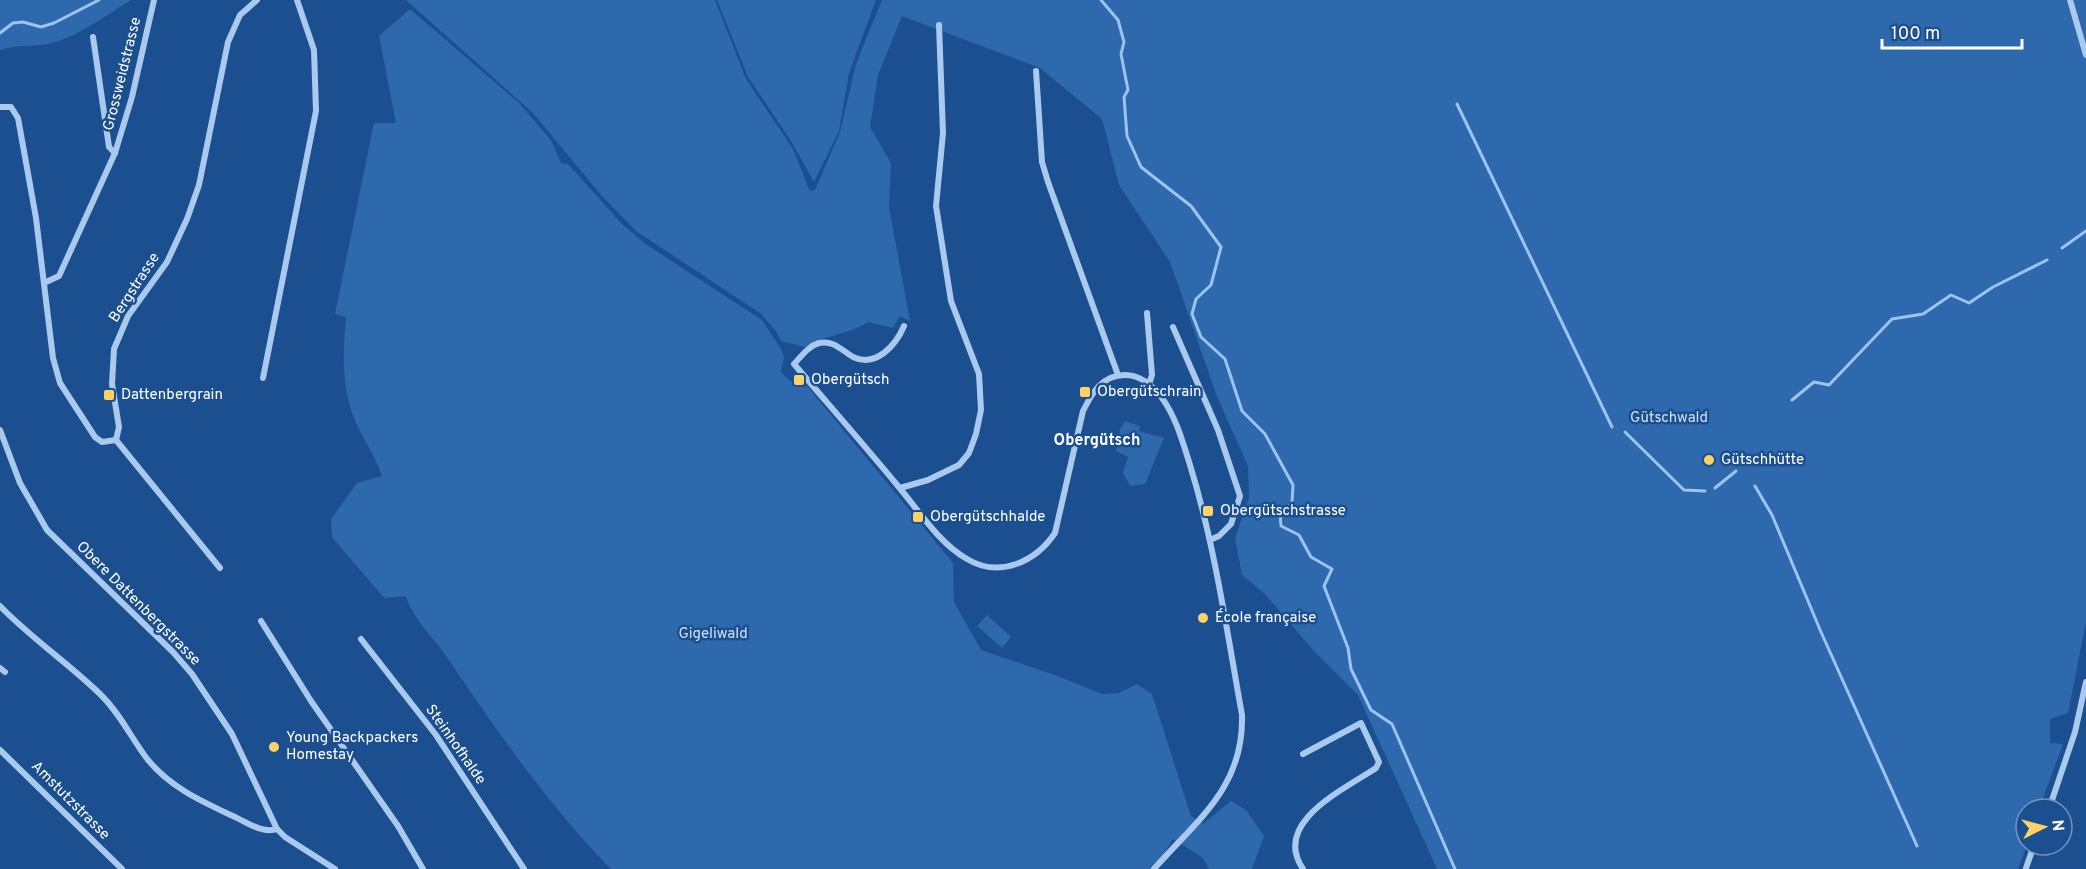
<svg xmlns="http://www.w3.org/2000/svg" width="2086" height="869" font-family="Overpass,sans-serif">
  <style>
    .green { fill: #2e69ad }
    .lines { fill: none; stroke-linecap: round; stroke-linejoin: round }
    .stream { stroke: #9cc4f0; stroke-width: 3 }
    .street { stroke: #a9c9ee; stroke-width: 6 }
    .poi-dot { fill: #ffd166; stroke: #1b4f8f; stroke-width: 2 }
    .labels { text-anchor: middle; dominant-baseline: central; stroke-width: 5; stroke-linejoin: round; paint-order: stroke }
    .street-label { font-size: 15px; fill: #fff; stroke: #1b4f8f }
    .poi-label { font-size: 15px; fill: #fff; stroke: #1b4f8f; text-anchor: start }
    .park-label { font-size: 15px; fill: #cfe3fa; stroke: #1b4f8f }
    .neighbourhood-label { font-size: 16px; font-weight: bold; fill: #fff; stroke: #1b4f8f }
  </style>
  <rect width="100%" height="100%" fill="#1b4f8f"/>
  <!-- green -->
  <g class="green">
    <path d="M0,0H131C105,16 81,35 52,43C35,47 17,44 0,50Z"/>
    <path d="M406,0H715L746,79L793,149L810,191L815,190L840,132L856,64L882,0H2086V622L2068,713L2050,719V743L2063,744L2039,809H2026L2027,845L2018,869H1437L1358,695L1312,649L1265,594L1242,575L1235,538L1249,498L1248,466L1216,394L1170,262L1119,185L1102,119L1040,68L902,16L878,75L870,127L891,163L889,207L910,321L900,316L893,328L868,322C849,335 816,337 805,347L781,341L776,331L760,313L636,231L601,195L533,113Z"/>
    <polygon points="717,0 876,0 849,73 839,131 814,182 791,141 748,77"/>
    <path d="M410,9L519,103L551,140L561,163L568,164L622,224L647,245L762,320L781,349L784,357L781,372L790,381L807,386L953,563L954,602L981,650L1055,675L1102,694L1119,693L1137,684L1152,694L1191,816L1203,824L1231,801L1246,810L1264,836L1252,869H1209L1203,858L1173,839L1154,869H611C547,804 495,728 444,653C432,636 411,616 406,596L384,598L332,537L331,519L357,483L382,476C375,455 362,438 354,418C341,386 343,350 346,317L335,314L374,123H396L379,36Z"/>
    <polygon points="1125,421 1140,426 1139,431 1164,438 1145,484 1130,486 1123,473 1128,457 1116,451 1120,429"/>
    <polygon points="987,615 1011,637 1002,648 977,626"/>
  </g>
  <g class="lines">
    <!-- stream -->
    <g class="stream">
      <polyline points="1101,0 1118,20 1124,42 1121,54 1128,90 1124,97 1127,136 1141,167 1191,206 1221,247 1211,285 1196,299 1192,314 1201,337 1225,359 1242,411 1265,434 1293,485 1292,503 1280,514 1281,526 1299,535 1311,557 1332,569 1324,586 1348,648 1351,669 1371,710 1392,724 1455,869"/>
      <polyline points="0,33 13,23 23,22 41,27 54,23 99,0"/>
      <polyline points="1457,104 1612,427"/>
      <polyline points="2062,248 2086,231"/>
      <polyline points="1792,400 1814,382 1829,385 1892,319 1923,314 1951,295 1969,303 1993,287 2047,260"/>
      <polyline points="1625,432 1684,490 1705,491"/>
      <polyline points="1755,486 1772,515 1821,632 1917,846"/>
      <polyline points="1715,488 1736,471"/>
    </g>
    <!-- street -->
    <g class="street">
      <polyline points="2070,0 2086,55"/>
      <polyline points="93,37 109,147 115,153"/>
      <polyline points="1036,71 1042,162 1048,182 1118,375"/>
      <polyline points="0,107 11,107 18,118 36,218 53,358 60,383 95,437 102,442 116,440"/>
      <polyline points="44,283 59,276 115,153 132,97 154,0"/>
      <polyline points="1147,313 1152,375 1149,384"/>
      <path d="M904,326C896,345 876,368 853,357C841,350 834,340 819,343C808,346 801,357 794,364C829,405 864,445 898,486C919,511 939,543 967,559C1000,579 1036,561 1055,533L1083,411C1092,393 1102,375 1125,375C1141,375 1153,386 1162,398C1176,417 1183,443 1190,465C1215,546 1227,632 1242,715C1244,787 1198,819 1154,869"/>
      <polyline points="1173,327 1218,430 1240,496 1231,524 1219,536 1210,540"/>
      <polyline points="263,378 316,111 314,50 297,0"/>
      <polyline points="0,430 20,483 47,530 173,652 192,674 232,734 277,829 285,837 335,869"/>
      <polyline points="116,440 119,427 112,384 114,349 128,316 167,262 187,219 199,185 228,42 240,15 257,0"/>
      <polyline points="116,440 220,568"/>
      <polyline points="900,488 928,480 959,465 969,453 976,434 981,410 979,374 951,301 936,206 943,133 939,25"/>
      <path d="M0,606C31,638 68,663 100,694C120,713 131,738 148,760C171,788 203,802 235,817C248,823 263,834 277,829"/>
      <polyline points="261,621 311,701 398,826 423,869"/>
      <polyline points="361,639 436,735 524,869"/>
      <polyline points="0,668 5,672"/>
      <polyline points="0,750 122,869"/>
      <polyline points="2049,809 2075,732 2086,682"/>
      <polyline points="2026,868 2034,845"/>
      <path d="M1303,869C1271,822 1345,789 1376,768L1379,762L1361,723L1303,754"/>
    </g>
  </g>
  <!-- markers -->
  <g class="poi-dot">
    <rect x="793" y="374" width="12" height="12" rx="3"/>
    <rect x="1079" y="386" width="12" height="12" rx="3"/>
    <rect x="103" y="389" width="12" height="12" rx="3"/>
    <circle cx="1709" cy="460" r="6"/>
    <rect x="1202" y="505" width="12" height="12" rx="3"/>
    <rect x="912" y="511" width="12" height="12" rx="3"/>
    <circle cx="1203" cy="618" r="6"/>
    <circle cx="274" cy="747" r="6"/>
  </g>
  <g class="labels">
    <!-- street labels -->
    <g class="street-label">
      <text transform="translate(123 74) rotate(-76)">Grossweidstrasse</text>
      <text transform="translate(135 288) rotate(-57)">Bergstrasse</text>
      <text transform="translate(138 604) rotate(45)">Obere Dattenbergstrasse</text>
      <text transform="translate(455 745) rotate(55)">Steinhofhalde</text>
      <text transform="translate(70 801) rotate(45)">Amstutzstrasse</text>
    </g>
    <!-- poi labels -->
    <g class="poi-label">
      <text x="811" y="380">Obergütsch</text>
      <text x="1097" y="392">Obergütschrain</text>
      <text x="121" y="395">Dattenbergrain</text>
      <text x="1721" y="460">Gütschhütte</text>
      <text x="1220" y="511">Obergütschstrasse</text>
      <text x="930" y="517">Obergütschhalde</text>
      <text x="1215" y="618">École française</text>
      <text x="286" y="738">Young Backpackers<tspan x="286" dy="17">Homestay</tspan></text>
    </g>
    <!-- park labels -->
    <g class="park-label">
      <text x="1669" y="418">Gütschwald</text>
      <text x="713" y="634">Gigeliwald</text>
    </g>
    <!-- neighbourhood labels -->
    <g class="neighbourhood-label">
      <text x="1097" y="441">Obergütsch</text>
    </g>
  </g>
  <!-- north arrow -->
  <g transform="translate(2044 827) rotate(84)"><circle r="28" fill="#1b4f8f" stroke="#7695bc" stroke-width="1.5"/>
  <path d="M0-4.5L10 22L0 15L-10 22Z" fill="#ffd166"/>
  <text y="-9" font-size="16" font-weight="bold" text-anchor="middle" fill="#ffffff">N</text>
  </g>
  <!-- scale -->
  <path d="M1882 39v9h140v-9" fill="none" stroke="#ffffff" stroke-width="3"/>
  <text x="1891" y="39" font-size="18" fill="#ffffff" stroke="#1b4f8f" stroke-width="4.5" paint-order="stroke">100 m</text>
</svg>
